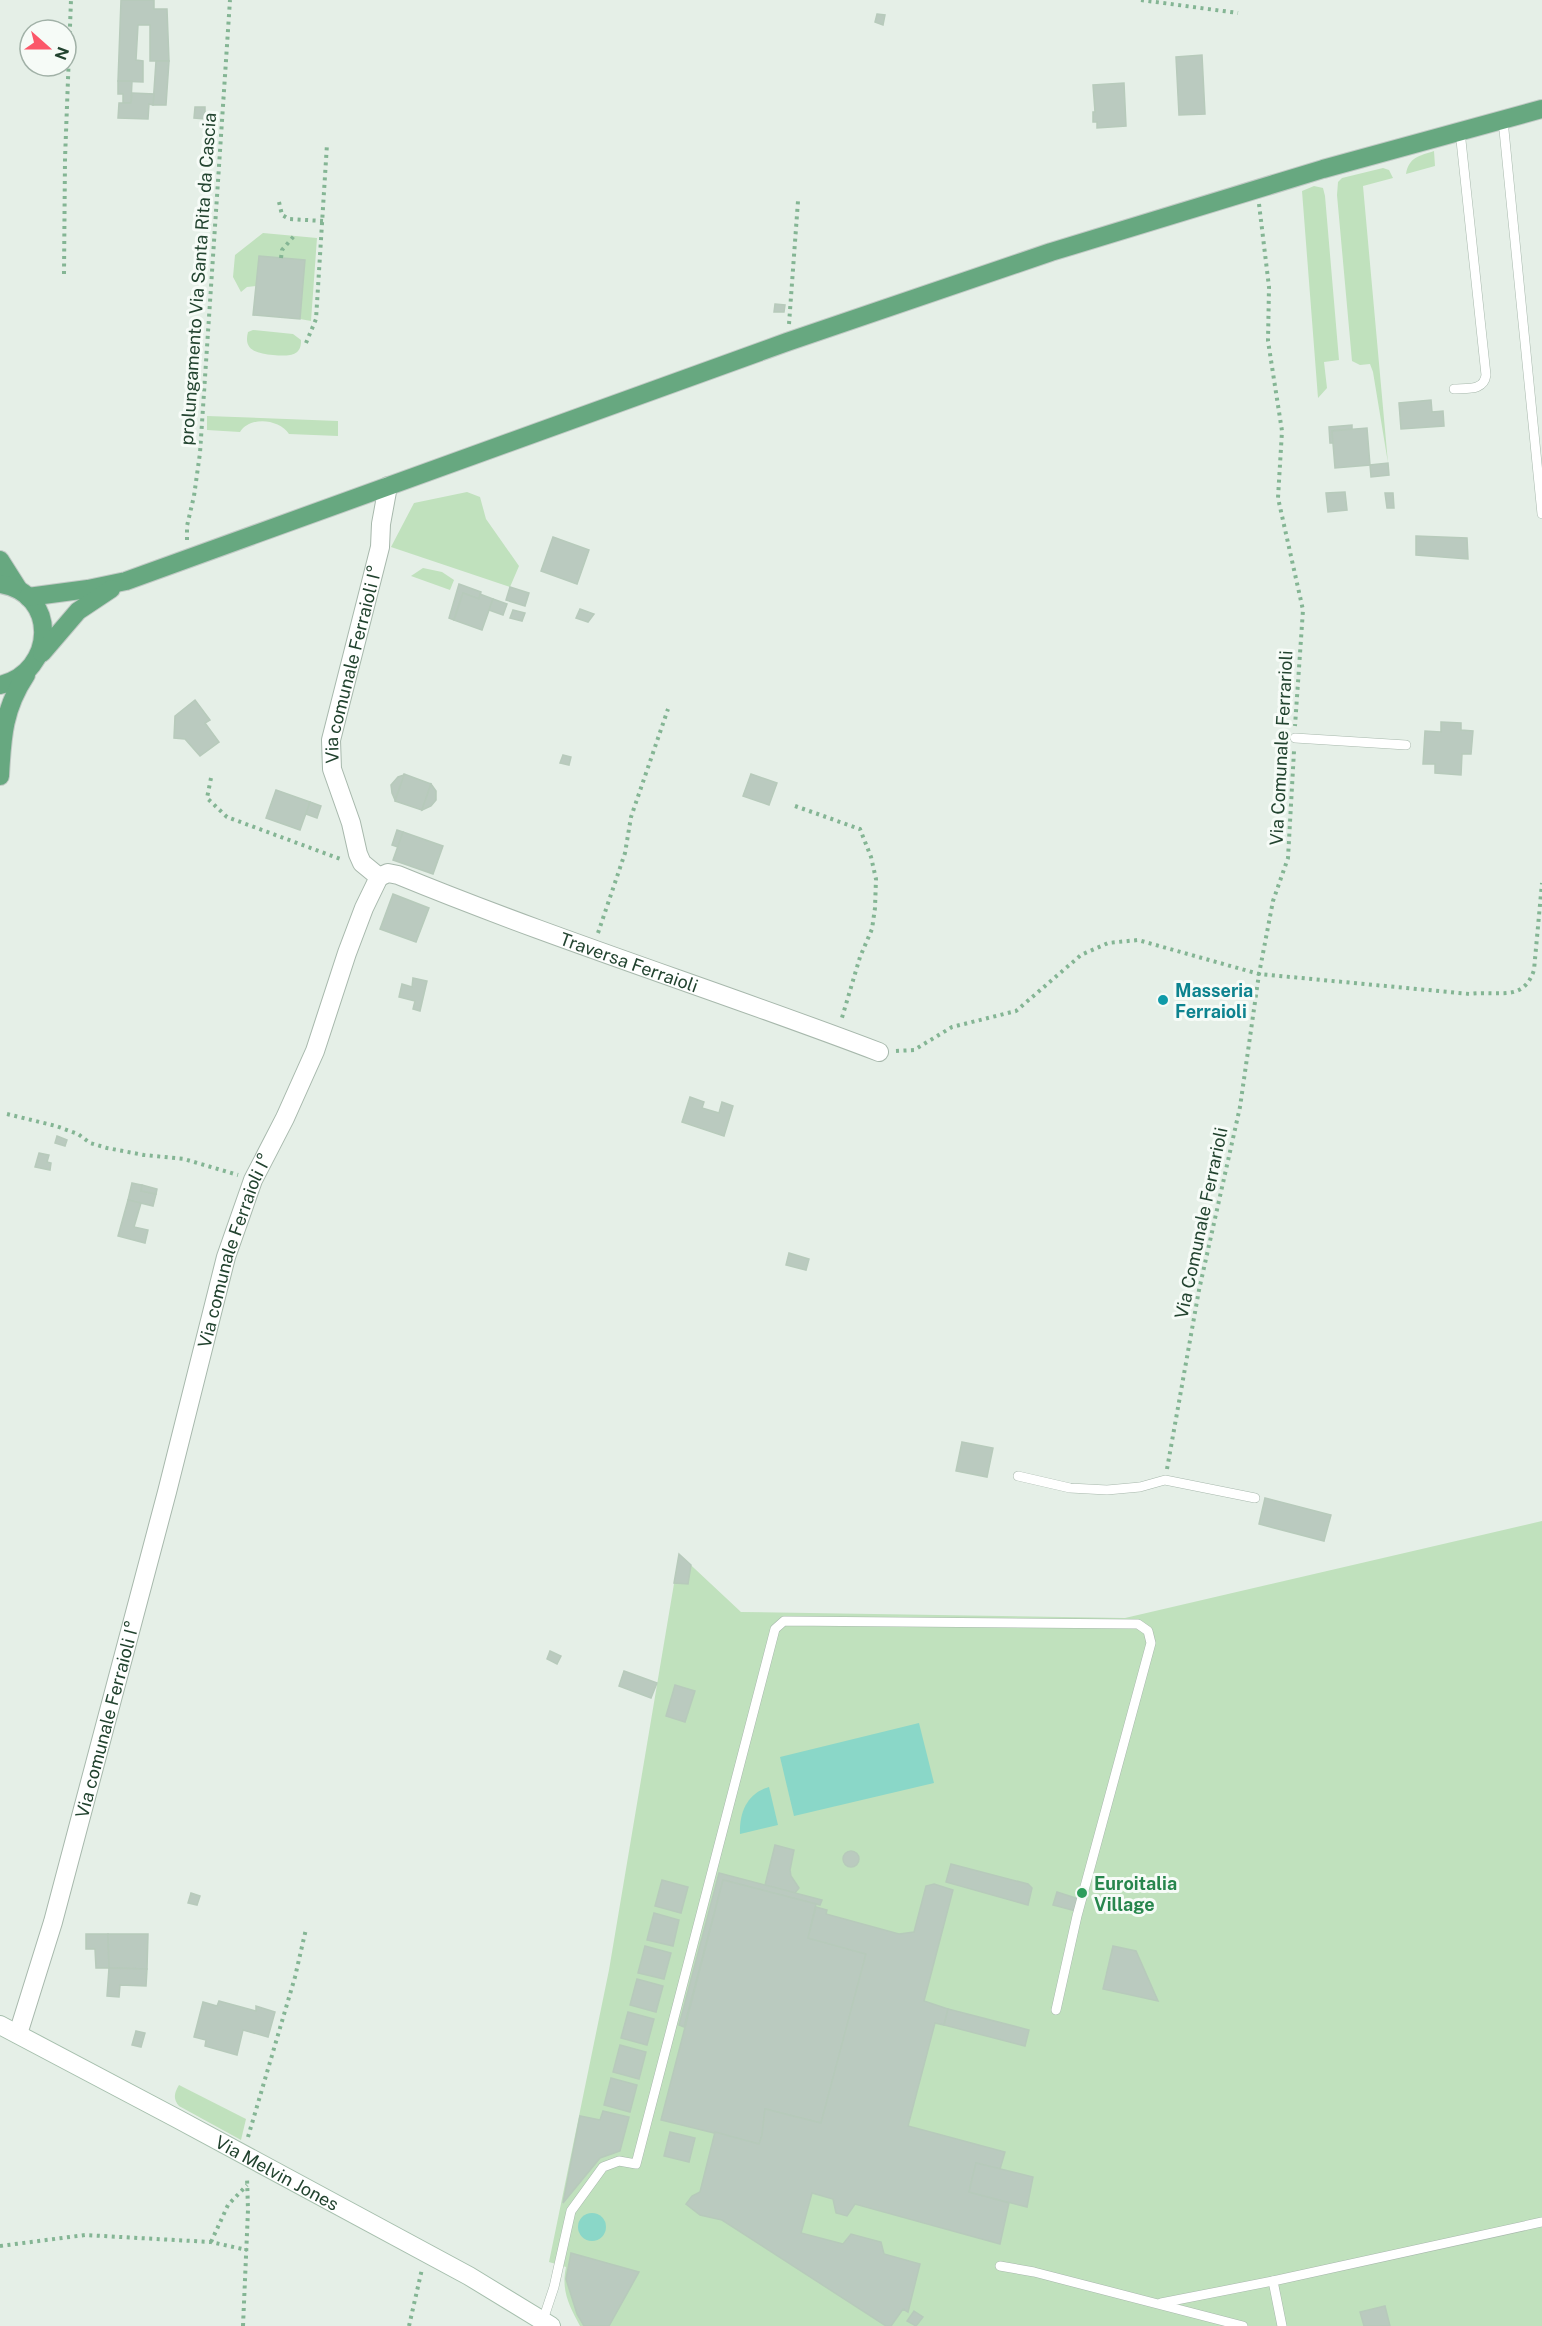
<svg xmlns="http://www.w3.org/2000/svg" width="1542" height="2326" font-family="'Public Sans',sans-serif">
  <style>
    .green { fill: #c0e1bd }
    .water { fill: #8ad7c8 }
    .building { fill: #bacabf; stroke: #b7cabb; stroke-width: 1.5 }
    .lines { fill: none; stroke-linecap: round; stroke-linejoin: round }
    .lane-casing { stroke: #a7b8ac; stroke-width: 10 }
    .street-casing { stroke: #a7b8ac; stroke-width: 20 }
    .secondary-casing { stroke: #a6bfad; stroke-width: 20 }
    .primary-casing { stroke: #c1cac5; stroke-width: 20 }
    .path { stroke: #84b594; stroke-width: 4; stroke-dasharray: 3 4.5; stroke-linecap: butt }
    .lane { stroke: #fff; stroke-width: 9 }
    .street { stroke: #fff; stroke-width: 18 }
    .secondary { stroke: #fff; stroke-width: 18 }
    .primary { stroke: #67a880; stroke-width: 18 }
    .culture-dot { fill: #0f9aa8; stroke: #f6fbf7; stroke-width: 2 }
    .leisure-dot { fill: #2e9e5b; stroke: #f6fbf7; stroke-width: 2 }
    .labels { text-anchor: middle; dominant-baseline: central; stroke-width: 6; stroke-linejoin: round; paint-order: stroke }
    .street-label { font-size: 18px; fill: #22432f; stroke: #f6fbf7 }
    .culture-label { font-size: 18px; font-weight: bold; fill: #0d838f; stroke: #f6fbf7; text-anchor: start }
    .leisure-label { font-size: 18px; font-weight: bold; fill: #27864d; stroke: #f6fbf7; text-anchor: start }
  </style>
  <rect width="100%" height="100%" fill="#e5efe7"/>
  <!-- green -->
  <g class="green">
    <path d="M1434,151L1435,166L1406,174C1409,157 1419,156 1434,151Z"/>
    <polygon points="1383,168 1389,170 1393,178 1363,186 1388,463 1373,372 1370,364 1360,365 1352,361 1337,195 1338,182 1342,178"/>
    <polygon points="1314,186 1323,188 1325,196 1339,360 1324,362 1327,388 1318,398 1302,191"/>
    <polygon points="263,233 317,238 311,321 300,319 305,260 259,256 256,286 247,287 241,292 233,277 235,255"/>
    <path d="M253,330L293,334L301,340C302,358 285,356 273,355C257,353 243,351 248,332Z"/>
    <path d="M207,416L338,421V436L289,434C279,419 250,416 240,432L207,430Z"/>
    <polygon points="467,492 480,497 486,519 519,566 510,587 391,547 414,503"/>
    <polygon points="423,568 442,572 454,580 450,590 411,576"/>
    <path d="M1542,1521V2326H580C569,2305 561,2291 566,2267L549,2262L609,1970L679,1554L741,1612L1125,1618Z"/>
    <path d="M179,2085L246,2119L241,2140L179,2106C173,2099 174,2093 179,2085Z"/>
  </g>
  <!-- water -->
  <g class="water">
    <polygon points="919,1723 934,1783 794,1816 780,1757"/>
    <path d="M769,1787L778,1825L740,1834C739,1813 747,1793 769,1787Z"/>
    <circle cx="592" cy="2227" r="14"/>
  </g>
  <!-- building -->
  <g class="building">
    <polygon points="121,0 154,0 154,9 167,9 169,61 150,61 150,25 138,25 136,60 143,61 143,82 118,81"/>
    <polygon points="877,14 885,15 883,25 875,22"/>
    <polygon points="1202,55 1205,114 1179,115 1176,57"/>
    <polygon points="156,61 169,61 166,105 153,105"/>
    <polygon points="118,81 132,81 131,103 123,103 123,94 118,94"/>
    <polygon points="1124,83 1126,126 1097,128 1097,122 1093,122 1093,112 1095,112 1093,85"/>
    <polygon points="132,93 154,94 153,105 149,104 148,119 118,118 119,103 131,103"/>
    <polygon points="195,107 205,107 205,119 194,118"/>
    <polygon points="259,256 305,260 300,319 253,315"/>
    <polygon points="775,304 785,305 784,312 774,312"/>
    <polygon points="1431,400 1432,412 1443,411 1444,426 1401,429 1399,403"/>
    <polygon points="1352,425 1352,429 1332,431 1333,443 1330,443 1329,427"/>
    <polygon points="1367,428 1370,465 1335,468 1332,431"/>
    <polygon points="1388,463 1389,475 1371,477 1370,465"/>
    <polygon points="1345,492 1347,510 1328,512 1326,493"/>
    <polygon points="1385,493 1393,493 1394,508 1387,508"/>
    <polygon points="1416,536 1467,538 1468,559 1416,555"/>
    <polygon points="553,537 589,550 577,584 541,571"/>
    <polygon points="459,584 481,592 479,599 463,593 454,620 449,618"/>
    <polygon points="510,587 529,593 525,606 506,600"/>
    <polygon points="463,593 479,599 480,594 493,599 482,630 454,620"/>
    <polygon points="493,599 507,604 503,615 489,610"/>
    <polygon points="580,609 594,614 588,622 576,618"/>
    <polygon points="513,610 525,613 522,621 510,618"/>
    <polygon points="195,700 210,720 205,723 219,742 200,756 185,739 174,738 175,716"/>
    <polygon points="1441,722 1461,723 1461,730 1473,731 1471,754 1462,754 1461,775 1435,773 1435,764 1423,764 1425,731 1441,732"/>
    <polygon points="563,755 571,757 569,765 560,763"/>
    <polygon points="404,774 431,784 422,810 395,801"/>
    <polygon points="751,774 777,783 769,805 743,796"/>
    <polygon points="404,775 395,800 392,793 391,785 398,777"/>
    <polygon points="431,784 436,791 436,800 431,806 422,810"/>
    <polygon points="276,790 310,802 300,830 266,818"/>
    <polygon points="310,802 321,806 317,818 306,814"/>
    <polygon points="397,830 403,832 398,847 392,845"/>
    <polygon points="403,832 443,846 433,874 393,860"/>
    <polygon points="393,894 429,908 416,942 380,929"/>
    <polygon points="413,978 427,981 420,1011 413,1009 415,1001 399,997 402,984 412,987"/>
    <polygon points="690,1097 704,1102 702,1108 719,1113 722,1102 733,1106 724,1136 682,1122"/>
    <polygon points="57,1136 67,1140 65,1146 55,1143"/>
    <polygon points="39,1153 49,1155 47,1162 51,1163 50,1170 35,1167"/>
    <polygon points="132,1183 142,1185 141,1191 156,1194 153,1206 128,1200"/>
    <polygon points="142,1185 157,1189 156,1194 141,1191"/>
    <polygon points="128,1200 141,1203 134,1227 148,1230 145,1243 118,1236"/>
    <polygon points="789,1253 809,1259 806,1270 786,1265"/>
    <polygon points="962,1442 993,1448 987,1477 956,1471"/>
    <polygon points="1265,1498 1331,1515 1324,1541 1259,1524"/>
    <polygon points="679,1554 691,1565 688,1584 674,1583"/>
    <polygon points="550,1651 561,1656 557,1664 547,1659"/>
    <polygon points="624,1671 657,1683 651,1698 619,1686"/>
    <polygon points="675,1685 695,1691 685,1722 666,1716"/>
    <polygon points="775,1845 794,1850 790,1870 791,1876 799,1888 795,1893 765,1885"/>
    <circle cx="851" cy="1859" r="8"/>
    <polygon points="951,1864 1028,1884 1032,1888 1028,1905 946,1882"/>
    <polygon points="719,1873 822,1900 820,1905 723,1880 684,2027 679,2025"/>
    <polygon points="662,1880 688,1887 681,1913 655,1906"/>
    <polygon points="723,1880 816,1904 808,1938 866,1954 821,2123 765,2109 762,2135 759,2144 661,2120"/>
    <polygon points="934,1884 953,1890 924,2001 948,2009 944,2025 935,2023 908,2126 1005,2152 1000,2169 976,2163 969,2192 1009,2203 1000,2244 855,2204 847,2216 836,2213 833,2199 812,2193 801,2233 843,2244 851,2234 881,2242 884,2254 920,2264 908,2312 903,2309 891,2326 886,2326 722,2220 700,2215 686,2204 692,2196 700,2192 715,2132 759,2144 762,2135 765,2109 821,2123 866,1954 808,1938 816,1907 827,1910 826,1914 899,1934 914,1932 926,1886"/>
    <polygon points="1057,1892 1079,1899 1076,1911 1053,1905"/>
    <polygon points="191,1893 200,1896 197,1905 188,1903"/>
    <polygon points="654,1913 679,1920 673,1946 647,1940"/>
    <polygon points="86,1934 108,1934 109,1968 96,1968 95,1949 86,1949"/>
    <polygon points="108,1934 148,1934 147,1969 109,1968"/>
    <polygon points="645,1946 671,1953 664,1979 638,1973"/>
    <polygon points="1113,1946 1136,1951 1158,2001 1103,1989"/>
    <polygon points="109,1968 147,1969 146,1986 120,1985 119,1997 107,1996"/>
    <polygon points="637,1979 663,1986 656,2012 630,2005"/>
    <polygon points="219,2001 256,2011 256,2006 275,2012 268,2037 243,2030 237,2055 205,2046 206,2040 194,2037 203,2002 217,2006"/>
    <polygon points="948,2009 1029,2030 1025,2046 944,2025"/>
    <polygon points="628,2012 654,2019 647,2045 621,2038"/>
    <polygon points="136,2031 145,2033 141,2047 132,2045"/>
    <polygon points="620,2045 646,2052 639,2079 613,2072"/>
    <polygon points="611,2078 637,2085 630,2112 604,2105"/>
    <polygon points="603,2111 629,2117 620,2151 600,2158 563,2203 580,2116 600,2120"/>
    <polygon points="670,2132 695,2138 689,2162 664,2156"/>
    <polygon points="976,2163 1033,2177 1027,2207 969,2192"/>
    <polygon points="571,2253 639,2272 609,2326 584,2326 577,2314 566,2279"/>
    <polygon points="1385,2306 1390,2326 1364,2326 1360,2312"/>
    <polygon points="914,2311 923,2317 916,2326 907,2321"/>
  </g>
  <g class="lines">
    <defs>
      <g id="lane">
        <polyline points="1503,120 1542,514"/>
        <path d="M1454,389C1467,388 1484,391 1486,375L1460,131"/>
        <polyline points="1295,738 1406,745"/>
        <polyline points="1018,1476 1070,1488 1107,1490 1140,1487 1165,1480 1255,1498"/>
        <polyline points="1000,2266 1034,2272 1243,2326"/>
        <polyline points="1161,2303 1273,2281"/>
        <polyline points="543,2320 554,2287 571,2211 603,2167 619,2161 636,2164 775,1629 784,1621 1138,1624 1148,1631 1151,1643 1077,1916 1056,2010"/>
        <polyline points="1282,2326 1273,2281 1542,2222"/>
      </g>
      <g id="street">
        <path id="s1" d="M379,877L388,873L398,875C556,940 719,991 879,1052"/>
        <path id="s2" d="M18,2034L53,1922L167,1492L226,1257L253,1180L285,1118L315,1051L347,953L364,908L379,877L362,863L358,854L351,823L332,769L331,740L380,547L381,524L388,486"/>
      </g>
      <g id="secondary">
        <path id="s3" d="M0,2025L176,2118L469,2276L551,2326"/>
      </g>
      <g id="primary">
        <polyline points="0,560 19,590"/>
        <path d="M0,584C59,593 56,672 0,685"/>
        <polyline points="28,597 88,589 126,581 787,342 1051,252 1323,169 1542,109"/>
        <polyline points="42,653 78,611 111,589"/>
        <path d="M0,776C2,736 4,708 26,675"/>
      </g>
    </defs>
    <!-- lane casing -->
    <use href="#lane" class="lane-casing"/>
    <!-- street casing -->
    <use href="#street" class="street-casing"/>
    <!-- secondary casing -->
    <use href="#secondary" class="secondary-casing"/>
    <!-- primary casing -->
    <use href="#primary" class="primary-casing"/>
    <!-- path -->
    <g class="path">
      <polyline points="1141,0 1238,13"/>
      <polyline points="279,202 282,215 289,219 323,221"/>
      <polyline points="1259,204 1269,287 1268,341 1282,431 1278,498 1303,610 1295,726"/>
      <polyline points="281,258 282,250 294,236"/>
      <polyline points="64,274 65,159 71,0"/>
      <polyline points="789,324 798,201"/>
      <polyline points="306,343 316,319 327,144"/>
      <polyline points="187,540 187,526 194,496 200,453 230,0"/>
      <polyline points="211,778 207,798 227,817 343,860"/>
      <polyline points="795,806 860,829 871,857 876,879 875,908 872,929 860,957 841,1021"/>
      <polyline points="598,933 625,853 631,817 668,709"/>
      <path d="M896,1051L914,1050L952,1027L1016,1011L1081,955L1108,943L1138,940L1259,974L1470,994C1499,990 1523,1003 1534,970L1542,883"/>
      <polyline points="7,1114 56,1126 78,1134 90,1143 107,1148 144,1155 184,1159 238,1175"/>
      <polyline points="1167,1469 1199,1290 1240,1107 1259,974 1273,901 1288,858 1294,751"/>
      <polyline points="248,2137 295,1977 306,1929"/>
      <polyline points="211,2242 228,2205 247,2185"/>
      <polyline points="0,2246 85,2235 211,2242 247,2250"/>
      <polyline points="243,2326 248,2210 247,2177"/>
      <polyline points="409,2326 422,2269"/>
    </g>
    <!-- lane -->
    <use href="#lane" class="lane"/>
    <!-- street -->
    <use href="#street" class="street"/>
    <!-- secondary -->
    <use href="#secondary" class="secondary"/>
    <!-- primary -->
    <use href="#primary" class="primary"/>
  </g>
  <!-- markers -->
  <circle class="culture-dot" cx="1163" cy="1000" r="6"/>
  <circle class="leisure-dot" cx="1082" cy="1893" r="6"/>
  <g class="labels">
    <!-- street labels -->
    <g class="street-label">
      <text transform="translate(198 279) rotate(-86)">prolungamento Via Santa Rita da Cascia</text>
      <text stroke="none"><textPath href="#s2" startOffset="1443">Via comunale Ferraioli I°</textPath></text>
      <text transform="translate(1281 748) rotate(-87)">Via Comunale Ferrarioli</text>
      <text stroke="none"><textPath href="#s1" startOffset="267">Traversa Ferraioli</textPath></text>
      <text transform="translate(1201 1223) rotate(-78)">Via Comunale Ferrarioli</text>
      <text stroke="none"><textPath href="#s2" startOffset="813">Via comunale Ferraioli I°</textPath></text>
      <text stroke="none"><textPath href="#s2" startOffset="327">Via comunale Ferraioli I°</textPath></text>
      <text stroke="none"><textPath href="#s3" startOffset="314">Via Melvin Jones</textPath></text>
    </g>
    <!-- culture labels -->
    <g class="culture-label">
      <text x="1175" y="990">Masseria<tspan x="1175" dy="21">Ferraioli</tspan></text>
    </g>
    <!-- leisure labels -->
    <g class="leisure-label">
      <text x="1094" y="1883">Euroitalia<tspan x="1094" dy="21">Village</tspan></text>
    </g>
  </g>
  <!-- north arrow -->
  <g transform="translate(48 48) rotate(111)"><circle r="28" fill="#f6fbf7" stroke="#a1b1a7" stroke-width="1.5"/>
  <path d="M0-4.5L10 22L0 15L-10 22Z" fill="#fb5769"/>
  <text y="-9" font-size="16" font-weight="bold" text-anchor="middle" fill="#22432f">N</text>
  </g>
</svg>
